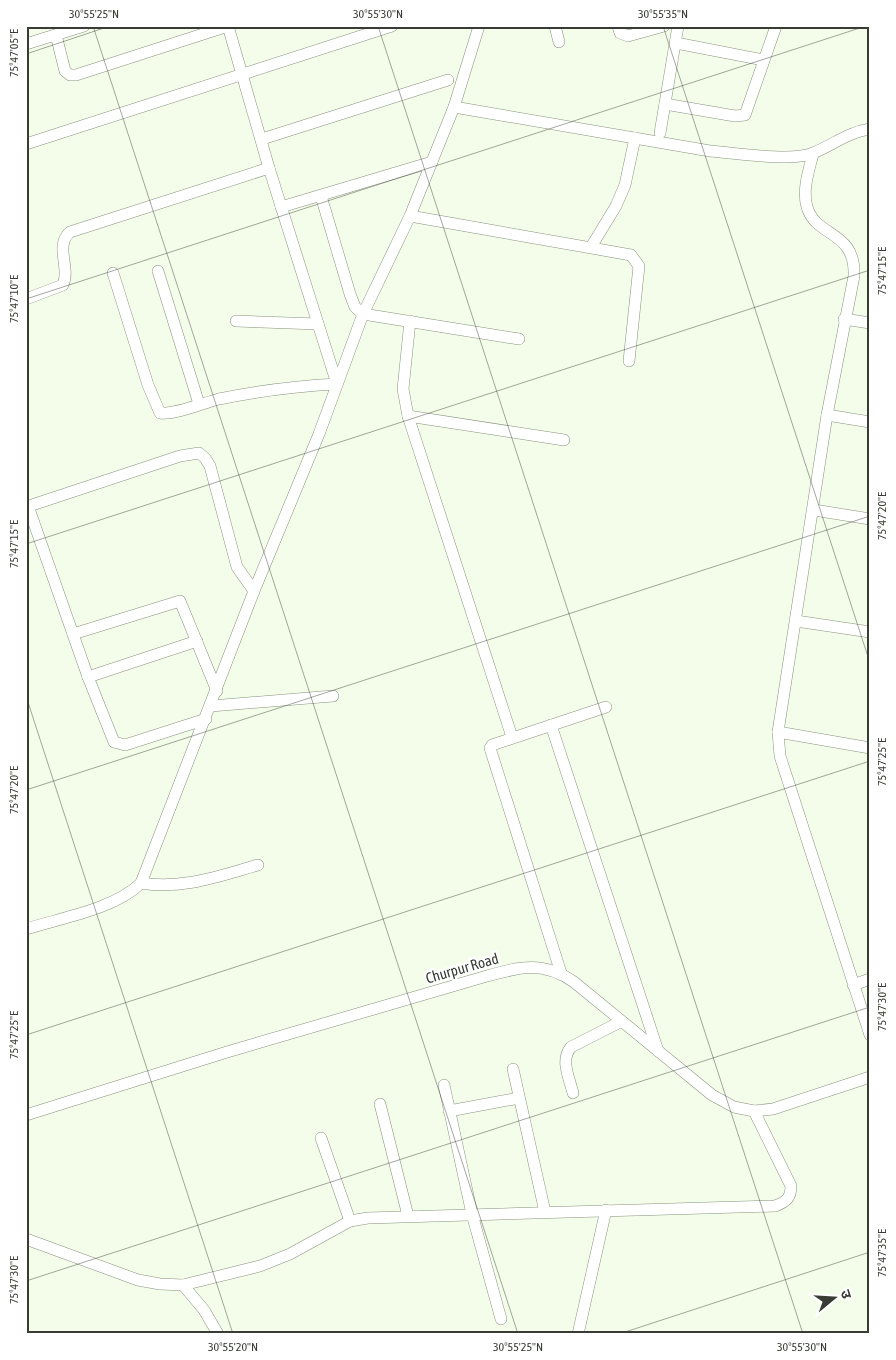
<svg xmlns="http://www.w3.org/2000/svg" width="896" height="1360" font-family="'Asap Condensed','Noto Sans Devanagari',sans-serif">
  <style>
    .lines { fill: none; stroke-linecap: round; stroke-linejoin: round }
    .minor-casing { stroke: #89927f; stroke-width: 12 }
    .minor { stroke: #fff; stroke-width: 11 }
    .ticks { fill: none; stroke: #383c34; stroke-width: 1; stroke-opacity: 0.45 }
    .labels { text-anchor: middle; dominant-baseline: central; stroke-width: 5; stroke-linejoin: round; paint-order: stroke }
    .street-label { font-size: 15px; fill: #383c34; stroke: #fff }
    .neatline { fill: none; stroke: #383c34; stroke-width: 2 }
    .ticks-label { font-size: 12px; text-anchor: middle; fill: #383c34 }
  </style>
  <rect width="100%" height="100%" fill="#f4fde9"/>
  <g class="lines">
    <defs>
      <g id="minor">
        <polyline points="555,26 559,42"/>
        <polyline points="618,26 620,33 628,36 664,26"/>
        <polyline points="56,35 65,71 70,75 76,75 228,26"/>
        <polyline points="676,43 764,60"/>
        <polyline points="26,44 84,26"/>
        <polyline points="665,104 735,116 745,115 776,26"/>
        <path d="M454,107L710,151C733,153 794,162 813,153C833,145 848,132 870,129"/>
        <polyline points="660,133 678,26"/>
        <polyline points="262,139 448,80"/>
        <polyline points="26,144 392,26"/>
        <path d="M813,154C809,170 802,190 807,207C816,238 856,230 854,276L827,415L778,732L780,756L870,1035"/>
        <polyline points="321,196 350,294 355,307 363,314 519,339"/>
        <polyline points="281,207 432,162"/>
        <polyline points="410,216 631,255 639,266 629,361"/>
        <polyline points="591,247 616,206 625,185 635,138"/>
        <polyline points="158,271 199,404"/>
        <path d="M113,273L148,385L160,413C175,415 203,403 219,399C258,391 297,386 337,384L269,168L228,26"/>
        <path d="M26,299L63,285C71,268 54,246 70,232L269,168"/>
        <polyline points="844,319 870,323"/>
        <polyline points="236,321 318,324"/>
        <polyline points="410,321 403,389 408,416 512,737"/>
        <polyline points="827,415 870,422"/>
        <polyline points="408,416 564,440"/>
        <polyline points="28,506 88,677 114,742 125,745 206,719"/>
        <polyline points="26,507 180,456 199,453 205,458 210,466 237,567 254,591"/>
        <polyline points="814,510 870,519"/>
        <polyline points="796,621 870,632"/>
        <polyline points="73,634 180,601 217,691"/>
        <polyline points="88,677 197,641"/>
        <polyline points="211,706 333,696"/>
        <polyline points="551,725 658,1051"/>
        <polyline points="778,732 870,748"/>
        <path d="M141,883C182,890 219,876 258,865"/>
        <path d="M26,929C61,918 115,909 141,883L254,591L319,434L363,314L410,216L454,107L479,26"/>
        <polyline points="561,973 490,748 492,745 606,707"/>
        <polyline points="853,985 870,979"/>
        <polyline points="513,1069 545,1212"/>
        <polyline points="444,1085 472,1214 501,1319"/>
        <path d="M573,1093C569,1077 560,1060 571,1047L620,1022"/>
        <polyline points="380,1104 408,1216"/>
        <polyline points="449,1111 519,1098"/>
        <path d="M26,1115L227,1052L480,978C516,968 541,959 574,982L712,1095L734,1107L754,1111L773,1109L870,1077"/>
        <polyline points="321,1138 350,1221"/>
        <path d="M26,1239L138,1280L160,1284L183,1285L260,1266L290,1254L350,1221L368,1218L775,1206C786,1202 791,1198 791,1186L754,1111"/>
        <polyline points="183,1285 204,1310 218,1334"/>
        <polyline points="578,1334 606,1210"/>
      </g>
    </defs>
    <!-- minor casing -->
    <use href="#minor" class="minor-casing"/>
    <!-- minor -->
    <use href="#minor" class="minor"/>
  </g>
  <!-- ticks -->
  <path class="ticks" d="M93,26L518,1334M378,26L803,1334M663,26L870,663M26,54L110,26M26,299L866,26M26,544L870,270M26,696L233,1334M26,790L870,516M26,1035L870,761M26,1281L870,1007M619,1334L870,1252"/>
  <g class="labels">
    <!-- street labels -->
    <g class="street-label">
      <text transform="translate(462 968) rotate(-16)">Churpur Road</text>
    </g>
  </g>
  <!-- border -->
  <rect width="896" height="1360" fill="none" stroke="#ffffff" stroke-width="55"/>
  <!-- north arrow -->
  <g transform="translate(834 1298) rotate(72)" stroke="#ffffff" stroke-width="4" paint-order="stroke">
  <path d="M0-4L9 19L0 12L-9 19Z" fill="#383c34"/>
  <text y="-8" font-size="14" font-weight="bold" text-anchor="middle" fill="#383c34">उ</text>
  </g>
  <rect x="28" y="28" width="840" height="1304" class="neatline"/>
  <g class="ticks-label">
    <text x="94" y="18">30°55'25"N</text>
    <text x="378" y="18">30°55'30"N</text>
    <text x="663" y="18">30°55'35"N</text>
    <text transform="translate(14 53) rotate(-90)" y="4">75°47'05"E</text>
    <text transform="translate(882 271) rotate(-90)" y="4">75°47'15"E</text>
    <text transform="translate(14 299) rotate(-90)" y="4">75°47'10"E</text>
    <text transform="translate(882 516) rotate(-90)" y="4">75°47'20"E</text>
    <text transform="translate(14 544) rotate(-90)" y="4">75°47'15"E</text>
    <text transform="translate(882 762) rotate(-90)" y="4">75°47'25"E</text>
    <text transform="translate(14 790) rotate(-90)" y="4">75°47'20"E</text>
    <text transform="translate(882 1007) rotate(-90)" y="4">75°47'30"E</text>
    <text transform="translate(14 1035) rotate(-90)" y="4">75°47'25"E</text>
    <text transform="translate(882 1253) rotate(-90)" y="4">75°47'35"E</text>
    <text transform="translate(14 1280) rotate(-90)" y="4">75°47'30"E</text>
    <text x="233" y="1351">30°55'20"N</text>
    <text x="518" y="1351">30°55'25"N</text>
    <text x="802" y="1351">30°55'30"N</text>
  </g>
</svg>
